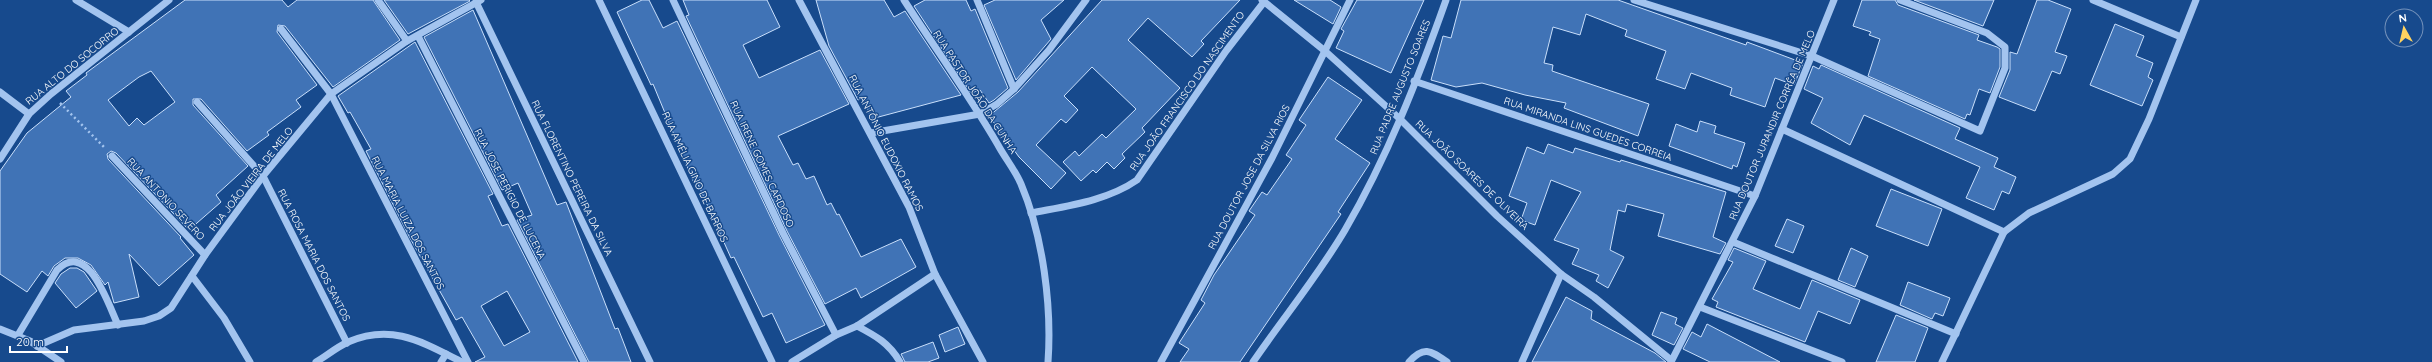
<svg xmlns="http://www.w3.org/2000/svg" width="2432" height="362" font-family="Quicksand,sans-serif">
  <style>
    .building { fill: #4073b6; stroke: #c9dffb; fill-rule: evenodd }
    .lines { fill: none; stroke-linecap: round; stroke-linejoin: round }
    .path { stroke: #a3c4ef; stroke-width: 2.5; stroke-dasharray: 2 3; stroke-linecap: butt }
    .minor { stroke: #a3c4ef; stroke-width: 7 }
    .labels { text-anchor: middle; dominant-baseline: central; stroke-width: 3; stroke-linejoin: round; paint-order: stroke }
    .street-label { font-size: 10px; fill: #fff; stroke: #174a8d }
  </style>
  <rect width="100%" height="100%" fill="#174a8d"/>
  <!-- building -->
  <g class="building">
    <path d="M185,0H282L288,7L297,0H373L400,40L333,87L285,26L278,25L277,32L317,85L296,100L301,107L267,132L269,135L247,151L201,99H193V105L248,166L216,195L221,202L189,230L116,153L111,151L107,154L108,159L181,237L180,238L194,255L159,286L129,254L139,297L114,303L108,282L105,285L91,265L78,258H65L54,266L48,276L42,271L27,292L0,274V171L27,133L71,97L66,91L87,75L86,73ZM151,71L175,102L144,125L137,118L129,126L108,100L139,77Z"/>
    <polygon points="384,0 469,0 470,1 408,34"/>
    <polygon points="642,0 649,0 663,28 677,21 779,235 825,325 786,343 772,313 763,317 734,257 731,258 697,182 694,183 653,84 651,85 617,12"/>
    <polygon points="683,0 767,0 780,27 743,45 759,78 820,50 849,104 778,136 793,165 798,163 806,179 814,176 827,205 831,203 837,215 839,214 861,257 901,239 916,267 861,298 856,288 825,304 787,231 686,16 689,15"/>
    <polygon points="816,0 884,0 894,17 905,11 961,95 871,119 864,97 858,100 829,46"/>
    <polygon points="925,0 966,0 971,11 975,9 1008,88 994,100 989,103 980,90 971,93 914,6"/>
    <polygon points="995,0 1064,0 1041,20 1051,39 1016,80 984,5"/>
    <polygon points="1102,0 1240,0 1201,41 1204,44 1192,57 1148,18 1128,40 1180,88 1142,128 1145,132 1122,154 1125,158 1114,169 1107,162 1096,173 1093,170 1081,181 1063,162 1075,151 1079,156 1102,134 1106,138 1136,109 1092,67 1064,96 1078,110 1066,123 1061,119 1036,145 1066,173 1051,189 1019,157 989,116 1018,92"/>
    <polygon points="1294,0 1330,0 1341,7 1333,24"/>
    <polygon points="1357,0 1424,0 1391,73 1336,48 1344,31 1341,29"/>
    <polygon points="1461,0 1618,0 1746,45 1747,42 1803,63 1794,85 1775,78 1765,107 1730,95 1732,88 1691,73 1685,89 1656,79 1666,51 1625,36 1627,30 1586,14 1580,35 1553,27 1544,63 1553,65 1552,71 1649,104 1638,136 1564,108 1566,103 1525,95 1482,83 1456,87 1431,80 1443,36 1451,38"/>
    <polygon points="1862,0 1895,0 1898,5 1979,35 1977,40 1997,47 2000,49 2000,67 1990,93 1979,89 1970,115 1967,114 1965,119 1868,76 1880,39 1869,35 1871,32 1853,26"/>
    <polygon points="1914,0 1994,0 1983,26"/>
    <polygon points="2037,0 2048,0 2071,9 2055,52 2067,56 2060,74 2052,71 2035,111 1999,97 2010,70 2010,52 2017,54"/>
    <polygon points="473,10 557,205 566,202 615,329 618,328 631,362 589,362 517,220 532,215 518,183 502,190 424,37"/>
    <polygon points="2115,24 2144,36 2136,56 2153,63 2148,77 2153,80 2142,106 2090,85"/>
    <path d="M415,42L493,194L488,196L502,226L508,224L578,362H475L485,357L462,317L456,320L410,238L366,151L371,149L350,112L348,113L338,96ZM507,291L530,332L504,346L481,306Z"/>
    <polygon points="1821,65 1960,128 1955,139 1998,158 1994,167 2016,177 2009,194 2002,191 1994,210 1966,198 1980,167 1864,115 1850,145 1811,123 1823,98 1804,89 1813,66 1819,69"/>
    <polygon points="1328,77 1362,100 1335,139 1370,163 1338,212 1341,214 1240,362 1180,362 1189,349 1179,343 1205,303 1201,300 1214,275 1255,215 1249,211 1262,192 1267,195 1292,159 1286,155 1306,125 1299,120"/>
    <polygon points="1700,121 1716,126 1714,133 1745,143 1737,167 1733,165 1732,169 1669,146 1676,124 1697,132"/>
    <polygon points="1548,144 1573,153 1575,148 1620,162 1621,160 1726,192 1713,237 1726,243 1720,254 1658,236 1664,214 1627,204 1625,212 1618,210 1610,250 1624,257 1608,288 1596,281 1599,275 1572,264 1579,249 1554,240 1581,192 1551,180 1535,225 1521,220 1527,203 1509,196 1527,147 1544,154"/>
    <polygon points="1891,189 1942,209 1928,246 1876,226"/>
    <polygon points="1787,219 1804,226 1793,253 1775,246"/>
    <polygon points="1734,248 1766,261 1753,289 1800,309 1812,280 1860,300 1850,324 1818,311 1805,342 1716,307 1718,302 1712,299 1733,262 1728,260"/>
    <polygon points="1851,248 1868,256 1855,287 1838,280"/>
    <polygon points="70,268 77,268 84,272 97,291 76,308 55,283 61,274"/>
    <polygon points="1908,282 1950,298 1943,316 1935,313 1932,319 1900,305"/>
    <polygon points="1566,297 1592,311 1591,319 1655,353 1666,362 1532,362"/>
    <polygon points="1661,312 1677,318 1675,324 1683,328 1674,345 1652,335"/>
    <polygon points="1896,315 1928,328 1915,362 1876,362"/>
    <polygon points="1707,324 1780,362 1710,362 1683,349 1692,332 1701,337"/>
    <polygon points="958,327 965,344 945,352 939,335"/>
    <polygon points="933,342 939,358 928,362 905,362 901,354"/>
  </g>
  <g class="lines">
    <!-- path -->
    <polyline class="path" points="60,103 104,147"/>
    <!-- minor -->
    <g class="minor">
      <polyline points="76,0 129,32"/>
      <polyline points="378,0 407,41"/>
      <polyline points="599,0 772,362"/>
      <polyline points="673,0 783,233 836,335"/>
      <polyline points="799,0 909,207 935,274 983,362"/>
      <path d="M904,0C935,48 969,95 998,145C1005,158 1015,170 1021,184C1043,236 1052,306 1048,362"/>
      <polyline points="977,0 1014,89"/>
      <polyline points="1262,0 1325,51 1400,119 1497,216 1561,274 1594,297 1671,360"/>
      <polyline points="1634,0 1812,56 1980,131 2005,68 2005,47 1987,33 1900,0"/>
      <polyline points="2093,0 2181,37"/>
      <polyline points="476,2 650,362"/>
      <polyline points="281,29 331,94 468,362"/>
      <polyline points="418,36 584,362"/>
      <polyline points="1414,81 1755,196"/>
      <polyline points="0,92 29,114"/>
      <polyline points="197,102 263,176 347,343"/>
      <polyline points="1782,129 2004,232"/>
      <polyline points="871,133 980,114 997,104 1014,89 1049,50 1086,0"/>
      <polyline points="112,156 205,255"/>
      <polyline points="0,159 29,114 51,94 169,0"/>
      <path d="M1031,213C1066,206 1107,201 1137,180L1226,51L1264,2"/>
      <polyline points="1733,242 1956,334"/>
      <polyline points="192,276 224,318 250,362"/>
      <polyline points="1700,307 1842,362"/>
      <path d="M857,326C876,336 889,343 900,362"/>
      <polyline points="0,329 30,341 61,362"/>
      <path d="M18,335L57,270C88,239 108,304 118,325"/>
      <polyline points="37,346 74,330 144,321 159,316 171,308 205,255 263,176 331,94 407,41 481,0"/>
      <path d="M316,362C326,356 337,347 348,342C392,323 422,342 462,362"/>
      <polyline points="441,362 446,354"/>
      <polyline points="792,362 836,335 857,326 935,274"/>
      <polyline points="1161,362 1272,158 1350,0"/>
      <path d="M1253,362C1283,318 1318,276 1345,230C1387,158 1418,79 1446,0"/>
      <path d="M1409,362C1424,345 1431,351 1447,362"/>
      <polyline points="1522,362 1561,274"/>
      <polyline points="1671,362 1755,196 1834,0"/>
      <polyline points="1942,362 2004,232 2029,213 2113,174 2130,159 2149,119 2196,0"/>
    </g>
  </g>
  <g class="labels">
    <!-- street labels -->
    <g class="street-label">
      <text transform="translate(72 66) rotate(-39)">RUA ALTO DO SOCORRO</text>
      <text transform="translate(1400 87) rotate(-68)">RUA PADRE AUGUSTO SOARES</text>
      <text transform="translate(1187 91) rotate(-55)">RUA JOÃO FRANCISCO DO NASCIMENTO</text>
      <text transform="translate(975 92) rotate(57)">RUA PASTOR JOÃO DA CUNHA</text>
      <text transform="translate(1772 125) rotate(-67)">RUA DOUTOR JURANDIR CORRÊA DE MELO</text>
      <text transform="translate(1588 129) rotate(19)">RUA MIRANDA LINS GUEDES CORREIA</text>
      <text transform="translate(886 143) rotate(63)">RUA ANTÔNIO EUDOXIO RAMOS</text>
      <text transform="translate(762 164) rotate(65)">RUA IRENE GOMES CARDOSO</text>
      <text transform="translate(1472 175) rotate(44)">RUA JOÃO SOARES DE OLIVEIRA</text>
      <text transform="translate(695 177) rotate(65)">RUA AMÉLIA GINO DE BARROS</text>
      <text transform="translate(1249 177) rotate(-62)">RUA DOUTOR JOSE DA SILVA RIOS</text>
      <text transform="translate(572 178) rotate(64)">RUA FLORENTINO PEREIRA DA SILVA</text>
      <text transform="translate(251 179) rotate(-52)">RUA JOÃO VIEIRA DE MELO</text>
      <text transform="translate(510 194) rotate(63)">RUA JOSE PERIGIO DE LUCENA</text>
      <text transform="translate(166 199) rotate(47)">RUA ANTONIO SEVERO</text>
      <text transform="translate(408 223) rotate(63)">RUA MARIA LUIZA DOS SANTOS</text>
      <text transform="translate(314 255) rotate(63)">RUA ROSA MARIA DOS SANTOS</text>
    </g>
  </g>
  <!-- north arrow -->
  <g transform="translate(2404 28) rotate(352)"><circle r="19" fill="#174a8d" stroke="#7492bb"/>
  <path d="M0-3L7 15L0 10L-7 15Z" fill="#ffd360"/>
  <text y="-6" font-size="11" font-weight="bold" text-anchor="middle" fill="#ffffff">N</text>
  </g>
  <!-- scale -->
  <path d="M10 346v6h57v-6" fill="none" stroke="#ffffff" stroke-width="2"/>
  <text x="16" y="346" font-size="12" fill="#ffffff" stroke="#174a8d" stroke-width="3" paint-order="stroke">20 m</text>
</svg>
